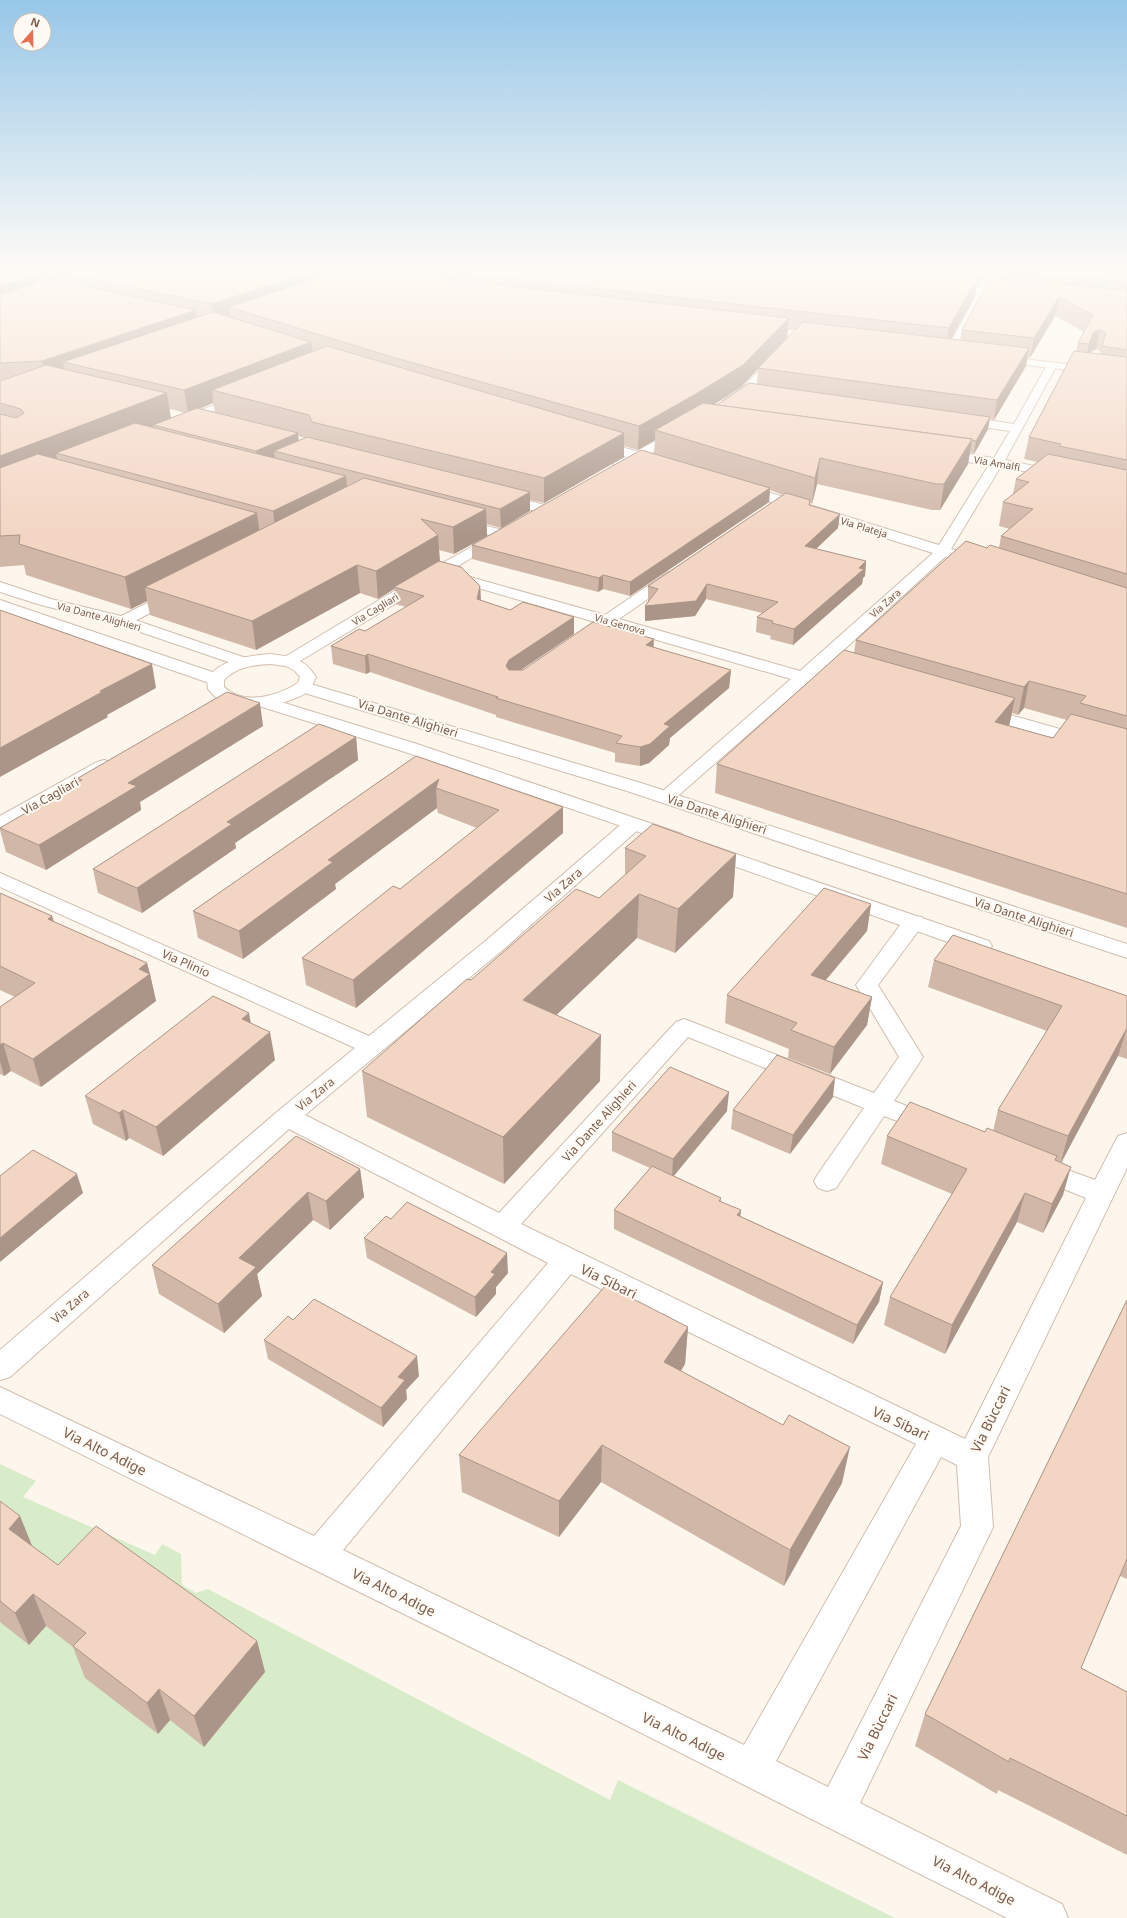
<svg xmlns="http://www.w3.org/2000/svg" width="1127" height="1918" font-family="'Noto Sans',sans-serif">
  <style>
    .green { fill: #d8ecc9 }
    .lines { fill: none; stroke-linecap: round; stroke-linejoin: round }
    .minor-casing { stroke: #d1beb0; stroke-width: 2 }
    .tertiary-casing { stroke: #d1beb0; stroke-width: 2 }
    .secondary-casing { stroke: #d6c0b0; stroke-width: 2 }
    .minor { fill: #fff; fill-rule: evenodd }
    .tertiary { fill: #fff; fill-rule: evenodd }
    .secondary { fill: #fff; fill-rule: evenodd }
    .wall { fill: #d1b7a8; fill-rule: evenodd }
    .shaded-wall { fill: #aa9588 }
    .building { fill: #f3d5c3; stroke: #aa9588 }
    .labels { text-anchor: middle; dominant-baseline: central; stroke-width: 4; stroke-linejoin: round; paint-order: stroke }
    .far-street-label { font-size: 10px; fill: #7a5c4d; stroke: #fffaf3 }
    .street-label { font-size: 12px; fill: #7a5c4d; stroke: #fffaf3 }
    .near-street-label { font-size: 14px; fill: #7a5c4d; stroke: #fffaf3 }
  </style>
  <rect width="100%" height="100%" fill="#fdf6ec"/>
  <!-- green -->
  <polygon class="green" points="0,1464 36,1481 23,1497 155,1555 162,1544 181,1554 182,1585 196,1593 208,1589 610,1800 618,1780 895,1918 0,1918"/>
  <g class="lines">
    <defs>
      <g id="minor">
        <polygon points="989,269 998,269 989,289 1012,291 1017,294 1012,297 986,295 955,353 950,356 946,355 945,353 977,294 945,291 940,288 945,285 980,288"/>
        <polygon points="1052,362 1057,365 1005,460 1064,472 1066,475 1064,478 1059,479 1001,466 951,549 986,560 988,563 986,566 981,567 945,557 824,668 672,801 665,803 658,801 656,797 791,679 609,626 599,631 593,629 591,626 595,622 444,578 442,575 444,572 449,571 605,615 668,572 678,572 680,575 678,578 619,619 800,671 933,553 735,491 733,488 735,485 745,485 939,545 989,465 940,458 934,454 940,450 994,458 1010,431 960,424 954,420 960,416 1014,424 1047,365"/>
        <polygon points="242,395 248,398 246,400 185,425 181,426 175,422 177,419"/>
        <polygon points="595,439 665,460 666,463 660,467 591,446 589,443"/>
        <polygon points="501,494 549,506 551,509 549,512 544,513 496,501 494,498 496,495"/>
        <polygon points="458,519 507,531 509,534 507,537 502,538 453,526 451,523 453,520"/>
        <polygon points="176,589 181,591 184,594 181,597 129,624 117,624 115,621 117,618"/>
        <polygon points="982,707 1127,748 1127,759 976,716 973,712 976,708"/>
        <path d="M633,818L640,820L643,824L640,828L505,948L305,1115L499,1213L676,1022L684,1019L692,1022L874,1093L899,1057L856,985L906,917L914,916L922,917L925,922L878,985L923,1057L894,1101L938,1118L942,1124L938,1130L929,1133L884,1116L836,1188L827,1191L818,1188L814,1181L818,1174L864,1108L688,1037L521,1224L965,1439L1086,1198L1032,1176L1028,1169L1032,1162L1041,1160L1095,1180L1118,1136L1127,1133V1168L988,1457L993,1527L860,1803L1062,1904L1068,1918H1007L513,1668L0,1414V1387L314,1536L548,1263L289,1129L10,1377L0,1380V1350L278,1111L355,1048L0,887V873L369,1036L489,938L626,820ZM571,1274L916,1444L744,1745L343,1550ZM941,1457L957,1465L961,1526L828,1787L776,1761Z"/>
      </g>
      <g id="tertiary">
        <path d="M778,354L783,357L782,359C771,371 742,408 725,403L723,401L725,399L742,388L774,355Z"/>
        <polygon points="680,428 684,429 686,432 684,435 624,469 614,469 613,466 614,463"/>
        <polygon points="498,532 503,533 505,536 503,539 295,664 289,666 283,664 281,661 283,658 414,579"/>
        <polygon points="0,582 51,599 129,618 249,659 251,662 249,665 243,667 237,665 117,624 41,605 0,592"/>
        <polygon points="0,600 221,675 223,679 221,683 215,684 209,683 0,610"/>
        <polygon points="304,682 641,783 1127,944 1127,958 627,791 298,691 296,687 298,683"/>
        <polygon points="265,697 417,744 682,834 685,838 682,842 675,844 668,842 405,752 259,706 256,702 259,698"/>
        <polygon points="104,760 111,762 113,766 111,770 7,828 0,830 0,816 97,762"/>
        <polygon points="707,844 989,941 992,946 989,951 981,953 973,951 700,854 697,850 700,846"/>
      </g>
      <g id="secondary">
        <polygon points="997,356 1127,371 1127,377 993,361 992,359 993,357"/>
        <path d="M270,654C292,657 304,658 316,677L310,690L301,696L282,703L254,708L233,705L219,701L208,689L207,679C220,659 248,656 270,654ZM270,664L286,666L295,671L300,677L298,683C278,696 244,706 224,687V680C236,667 253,665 270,664Z"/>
      </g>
    </defs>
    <!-- minor casing -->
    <use href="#minor" class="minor-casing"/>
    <!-- tertiary casing -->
    <use href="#tertiary" class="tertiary-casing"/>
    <!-- secondary casing -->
    <use href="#secondary" class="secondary-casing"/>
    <!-- minor -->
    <use href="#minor" class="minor"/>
    <!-- tertiary -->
    <use href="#tertiary" class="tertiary"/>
    <!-- secondary -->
    <use href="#secondary" class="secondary"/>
  </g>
  <!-- wall -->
  <g class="wall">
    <path d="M0,269H988L978,287H976L975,296L951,339L960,340L962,330L993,278L994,271L1127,269V928L715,793L717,764L854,653L856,640L987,548H999L1001,536L1010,529L999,526L1003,502L1013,494L1016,479L1037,462L1024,459L1029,437L1076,352L1078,343L1084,332L1055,316L1030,358H1027L1026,366L994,420L990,419L988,429L974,454L970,453L968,464L940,510H932L817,484L812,504L810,503V505L838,528L816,549L866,561L865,576L863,578L862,584L793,645L770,639L771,636L756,632L757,617L762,613L706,599L695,616L645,621L649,602L648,601V586L783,495L770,490L769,502L630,596L603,589L598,592L472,559V545L654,454L655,440L638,450L624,446V457L544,503L530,500V511L501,528L487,524V536L454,554L439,550L440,561L480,586L481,600L510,610L574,617V634L521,670L653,647L731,670L729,688L670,738L669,745L649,763L640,766L615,762V753L496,717V715L370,672L366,674L333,664L331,646L365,631L406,607L395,604L394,589L378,599L360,593L256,650L150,615L147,601L131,609L26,575L24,565L0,567ZM788,330H795L787,338ZM1096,349L1101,352L1100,354L1088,353ZM758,369L757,384L717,405L714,404L741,387ZM213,403L215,412L200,409ZM169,409H171L185,413L171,418ZM298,436L305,438L299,441ZM1024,708L1067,720L1053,738L1009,726L1012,713L1018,715Z"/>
    <polygon points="263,726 140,802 141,810 46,870 6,852 0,830 0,828 78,782 78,778"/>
    <polygon points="356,737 358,760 235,843 236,848 142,913 98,893 93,869"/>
    <polygon points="416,756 563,807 563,833 356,1008 306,985 302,958 400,889 477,828 438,813 437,808 335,884 336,889 243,959 198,938 193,911"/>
    <polygon points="625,848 736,854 733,897 675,953 637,938 556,1015 600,1081 504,1184 367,1117 362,1071 471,980 599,898 625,875"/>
    <polygon points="0,893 52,916 54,922 147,963 150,974 156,1001 41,1087 11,1071 4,1076 0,1074 0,1007 15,997 0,990"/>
    <polygon points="871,904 867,931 826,980 872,997 867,1025 830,1074 788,1058 789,1049 725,1023 727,995"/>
    <polygon points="934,960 1127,996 1127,1059 1118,1056 1061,1162 1063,1195 1043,1233 1017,1222 945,1354 884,1325 890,1297 952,1194 881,1164 887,1136 993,1131 998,1110 1047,1031 928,987"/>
    <polygon points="251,1023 275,1060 163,1156 129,1138 126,1141 93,1124 85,1096"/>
    <polygon points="833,1097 790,1154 731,1129 733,1110"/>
    <polygon points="727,1111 674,1176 721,1198 721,1201 740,1216 883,1282 879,1302 853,1344 614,1229 614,1210 650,1168 612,1151 612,1132"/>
    <polygon points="296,1136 360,1169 364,1197 330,1230 313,1220 257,1274 262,1296 224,1333 159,1294 152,1265"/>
    <polygon points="364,1238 508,1273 496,1287 496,1294 476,1317 367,1258"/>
    <polygon points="1127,1300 1127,1579 1120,1576 1081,1668 1127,1692 1127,1855 998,1790 997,1794 915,1746 925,1714"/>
    <polygon points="293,1320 419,1376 406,1390 407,1399 383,1427 268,1359 264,1340"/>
    <polygon points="688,1327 685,1364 681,1371 842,1483 784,1586 601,1482 559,1537 462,1492 459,1455"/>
    <polygon points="0,1501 20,1516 31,1545 58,1565 257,1641 265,1672 204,1747 170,1720 158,1734 85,1678 73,1647 46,1626 29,1645 0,1622"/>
  </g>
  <!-- shaded-wall -->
  <g class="shaded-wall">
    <polygon points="319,269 327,269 329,284 229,307 231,318 215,323 212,304"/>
    <polygon points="981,269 988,269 978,287"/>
    <polygon points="34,276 38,294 0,305 0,286"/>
    <polygon points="977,278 975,296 946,348 949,328"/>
    <polygon points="1059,297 1055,316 1030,358 1034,338"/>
    <polygon points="196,310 198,329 63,362 65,375 46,382 42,361"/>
    <polygon points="789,318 787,338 741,387 695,417 655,430 655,440 638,450 639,426"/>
    <polygon points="1100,329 1096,349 1089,353 1085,365 1089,344 1093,333"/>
    <polygon points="311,342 314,363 212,390 213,403 188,413 184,390"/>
    <polygon points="1029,348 1026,366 994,420 997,400"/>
    <polygon points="167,393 171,419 153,425 153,427 74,458 56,453 58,464 0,487 0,456"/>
    <polygon points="990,417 988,429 974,454 976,441"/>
    <polygon points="298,433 299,446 274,451 275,457 258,464 256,451"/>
    <polygon points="624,433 624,457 544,503 544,478"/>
    <polygon points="972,439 968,464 940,510 944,484"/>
    <polygon points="820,458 817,484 812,504 815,478"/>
    <polygon points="346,476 348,499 276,535 273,511"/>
    <polygon points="770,488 769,502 630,596 630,582"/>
    <polygon points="530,492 530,511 501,528 500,509"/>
    <polygon points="486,509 487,536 454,554 453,527"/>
    <polygon points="257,513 261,543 145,587 147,601 131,609 125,577"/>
    <polygon points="840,514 838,528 803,561 805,546"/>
    <polygon points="438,535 440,563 394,587 394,589 378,599 376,571"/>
    <polygon points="866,561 865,576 863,578 862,584 793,645 794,629"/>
    <polygon points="357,565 360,593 256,650 252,621"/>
    <polygon points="603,575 603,589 598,592 599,578"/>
    <polygon points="707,584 706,599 695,616 645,621 645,606"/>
    <polygon points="480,586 481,603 477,599"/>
    <polygon points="574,617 574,634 509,678 506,666 509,660"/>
    <polygon points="654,639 653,657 646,645"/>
    <polygon points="368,654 370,672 366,674 365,656"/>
    <polygon points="152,664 156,688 107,715 108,717 0,777 0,748 100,691"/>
    <polygon points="731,670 729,688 670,738 669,745 649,763 640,766 640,747 664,724"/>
    <polygon points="1029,681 1024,708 1018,715 1024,687"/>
    <polygon points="1015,698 1009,726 995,722"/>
    <polygon points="260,703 263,726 140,802 141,810 46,870 39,845 128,783"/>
    <polygon points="356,737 358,760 235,843 236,848 142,913 137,888 227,822"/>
    <polygon points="439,779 436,788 437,808 335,884 336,889 243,959 239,931 328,860"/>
    <polygon points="563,807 563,833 356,1008 353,980"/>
    <polygon points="736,854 733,897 675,953 678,909"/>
    <polygon points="639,894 637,938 524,1046 523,1000"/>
    <polygon points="871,904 867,931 807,1002 811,975"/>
    <polygon points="52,916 59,943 48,919"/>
    <polygon points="147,963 150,975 150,974 156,1001 41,1087 33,1059"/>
    <polygon points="872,997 867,1025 830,1074 834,1047"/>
    <polygon points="249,1013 254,1041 242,1019"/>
    <polygon points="1127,1028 1118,1056 1060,1165 1068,1136"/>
    <polygon points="270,1032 275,1060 163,1156 156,1127"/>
    <polygon points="601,1035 600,1081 504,1184 503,1137"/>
    <polygon points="3,1043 11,1071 4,1076 0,1061 0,1045"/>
    <polygon points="835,1078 833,1097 790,1154 793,1135"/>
    <polygon points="729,1092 727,1111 672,1178 673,1159"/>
    <polygon points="123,1110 129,1138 126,1141 119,1113"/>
    <polygon points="1071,1167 1063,1195 1043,1233 1052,1204"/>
    <polygon points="360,1169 364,1197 330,1230 326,1201"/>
    <polygon points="77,1174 83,1193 0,1262 0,1238"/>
    <polygon points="308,1192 313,1220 257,1274 262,1296 224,1333 218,1304 239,1258"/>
    <polygon points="1025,1193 1017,1222 945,1354 952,1325"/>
    <polygon points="741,1210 739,1230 737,1215"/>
    <polygon points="507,1253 508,1273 496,1287 496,1294 476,1317 475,1297 491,1272"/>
    <polygon points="883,1282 879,1302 853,1344 857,1325"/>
    <polygon points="688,1327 685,1364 662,1399 664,1362"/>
    <polygon points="417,1356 419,1376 406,1390 407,1399 383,1427 381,1408 398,1377"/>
    <polygon points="602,1445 601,1482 559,1537 559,1501"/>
    <polygon points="850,1447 842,1483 784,1586 790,1550"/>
    <polygon points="20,1516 33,1548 9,1529"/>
    <polygon points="33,1594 46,1626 29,1645 15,1613"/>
    <polygon points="257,1641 265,1672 204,1747 194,1716"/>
    <polygon points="159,1689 170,1720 158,1734 147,1703"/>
  </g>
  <!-- building -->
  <g class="building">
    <polygon points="0,269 2,269 34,276 0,286"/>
    <polygon points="41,269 319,269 212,304"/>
    <polygon points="343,269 360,269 789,318 743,365 696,394 639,426 392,357 229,307"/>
    <polygon points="422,269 868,269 977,278 949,328"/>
    <polygon points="995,269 1127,269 1127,282 994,271"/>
    <polygon points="990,278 1127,290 1127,350 1102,346 1106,333 1100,329 1093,333 1089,344 1078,343 1093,315 1059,297 1034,338 962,330"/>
    <polygon points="52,279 196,310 42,361 0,363 0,294"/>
    <polygon points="213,312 311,342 184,390 63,362"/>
    <polygon points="803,322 1029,348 997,400 758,368"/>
    <polygon points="327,346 624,433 544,478 312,422 309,415 212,390"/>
    <polygon points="1074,351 1127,357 1127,460 1059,446 1061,444 1029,437"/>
    <polygon points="46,365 167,393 0,456 0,414 16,418 24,413 21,409 0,403 0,381"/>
    <polygon points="749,383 990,417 976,441 972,440 972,439 717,405"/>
    <polygon points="703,403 972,439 944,484 936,484 820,458 815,478 655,430"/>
    <polygon points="197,408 298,433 256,451 153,425"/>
    <polygon points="135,423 346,476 273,511 56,453"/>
    <polygon points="307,437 530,492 500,509 274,451"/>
    <polygon points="641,450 770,488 630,582 603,575 599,578 472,545"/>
    <polygon points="38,454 257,513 125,577 19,544 20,535 0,536 0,468"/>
    <polygon points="1048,454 1127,470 1127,574 1001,536 1033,509 1003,502 1029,482 1016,479"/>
    <polygon points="364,478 486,509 453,527 421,519 438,535 376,571 357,565 252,621 145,587"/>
    <polygon points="786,493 810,500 809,505 840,514 805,546 866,561 859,568 864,569 794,629 772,623 773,621 757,617 778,602 707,584 696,601 645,606 658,589 648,586"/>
    <polygon points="966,541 987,548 990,545 1127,588 1127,716 1080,703 1086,696 1029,681 1024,687 856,640"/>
    <polygon points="439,561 461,567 480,586 477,599 510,610 523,602 574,617 509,660 506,666 509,670 523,670 593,622 654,639 646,645 731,670 664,724 670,726 650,744 640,747 616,743 622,736 496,698 498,697 368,654 365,656 331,646 359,629 365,631 424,596 394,587"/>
    <polygon points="0,610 152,664 100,691 102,692 0,748"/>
    <polygon points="844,650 1015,698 995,722 1053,738 1071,714 1127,729 1127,894 717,764"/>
    <polygon points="227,692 260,703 128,783 137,786 39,845 0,828 82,780 78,778"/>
    <polygon points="319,724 356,737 227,822 232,824 137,888 93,869"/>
    <polygon points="416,756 563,807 353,980 302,958 393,886 400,889 499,810 436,788 439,779 328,860 333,862 239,931 193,911"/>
    <polygon points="653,824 736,854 678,909 639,894 523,1000 601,1035 503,1137 362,1071 467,979 471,980 576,889 599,898 646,856 625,848"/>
    <polygon points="824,888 871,904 811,975 872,997 834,1047 791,1030 797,1023 727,995"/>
    <polygon points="0,893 52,916 48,919 147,963 139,969 150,974 33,1059 3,1043 0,1045 0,1007 35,983 0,966"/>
    <polygon points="953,935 1127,996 1127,1028 1068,1136 998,1110 1062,1006 934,960"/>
    <polygon points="213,996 249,1013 242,1019 270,1032 156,1127 123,1110 119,1113 85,1096"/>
    <polygon points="777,1055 835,1078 793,1135 733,1110"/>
    <polygon points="670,1067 729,1092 673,1159 612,1132"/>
    <polygon points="910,1102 985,1132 987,1128 1057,1156 1055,1160 1071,1167 1052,1204 1025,1193 952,1325 890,1297 967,1169 887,1136"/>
    <polygon points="296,1136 360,1169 326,1201 308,1192 239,1258 256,1267 218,1304 152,1265"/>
    <polygon points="33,1150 77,1174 0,1238 0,1176"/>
    <polygon points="652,1166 721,1198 719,1201 741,1210 737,1215 883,1282 857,1325 614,1210"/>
    <polygon points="407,1202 507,1253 491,1272 495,1274 475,1297 364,1238 386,1216 391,1219"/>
    <polygon points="606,1285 688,1327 664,1362 783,1425 789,1415 850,1447 790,1550 602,1445 559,1501 459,1455"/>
    <polygon points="314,1299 417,1356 398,1377 405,1380 381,1408 264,1340 288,1316 293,1320"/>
    <polygon points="1127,1300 1127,1559 1081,1668 1127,1692 1127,1816 1010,1758 1009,1762 925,1714"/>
    <polygon points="0,1501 20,1516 9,1529 58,1565 96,1526 257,1641 194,1716 159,1689 147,1703 73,1646 86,1633 33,1594 15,1613 0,1601"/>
  </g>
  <!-- sky -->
  <linearGradient id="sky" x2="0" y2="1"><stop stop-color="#97c7e8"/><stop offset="0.5" stop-color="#fefbf6"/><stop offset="1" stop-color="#fefbf6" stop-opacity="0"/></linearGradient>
  <rect width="1127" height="537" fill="url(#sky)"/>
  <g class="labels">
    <!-- far-street labels -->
    <g class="far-street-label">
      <text transform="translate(997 463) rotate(10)">Via Amalfi</text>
      <text transform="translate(864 527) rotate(17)">Via Plateja</text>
      <text transform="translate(885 603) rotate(-42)">Via Zara</text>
      <text transform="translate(375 609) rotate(-31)">Via Cagliari</text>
      <text transform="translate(99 616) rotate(15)">Via Dante Alighieri</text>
      <text transform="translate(620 624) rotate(16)">Via Genova</text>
    </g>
    <!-- street labels -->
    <g class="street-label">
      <text transform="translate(408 718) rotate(17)">Via Dante Alighieri</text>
      <text transform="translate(50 796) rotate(-29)">Via Cagliari</text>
      <text transform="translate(717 814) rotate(18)">Via Dante Alighieri</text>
      <text transform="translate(563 885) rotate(-41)">Via Zara</text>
      <text transform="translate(1024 917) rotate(18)">Via Dante Alighieri</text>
      <text transform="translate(186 963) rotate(24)">Via Plinio</text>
      <text transform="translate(315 1094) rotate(-39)">Via Zara</text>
      <text transform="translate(599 1121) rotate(-48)">Via Dante Alighieri</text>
      <text transform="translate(70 1306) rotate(-41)">Via Zara</text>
    </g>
    <!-- near-street labels -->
    <g class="near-street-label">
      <text transform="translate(609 1281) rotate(26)">Via Sibari</text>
      <text transform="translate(990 1419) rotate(-64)">Via Bùccari</text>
      <text transform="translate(901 1423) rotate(25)">Via Sibari</text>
      <text transform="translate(105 1451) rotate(26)">Via Alto Adige</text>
      <text transform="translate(394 1592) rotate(26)">Via Alto Adige</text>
      <text transform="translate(877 1727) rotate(-64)">Via Bùccari</text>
      <text transform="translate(684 1736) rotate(26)">Via Alto Adige</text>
      <text transform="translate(974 1880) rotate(27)">Via Alto Adige</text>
    </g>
  </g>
  <!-- north arrow -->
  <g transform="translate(32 32) rotate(20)"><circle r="19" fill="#fffaf3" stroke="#cabbb1"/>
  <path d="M0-3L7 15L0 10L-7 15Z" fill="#e76f51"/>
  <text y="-6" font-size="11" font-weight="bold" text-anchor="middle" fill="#7a5c4d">N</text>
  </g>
</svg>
